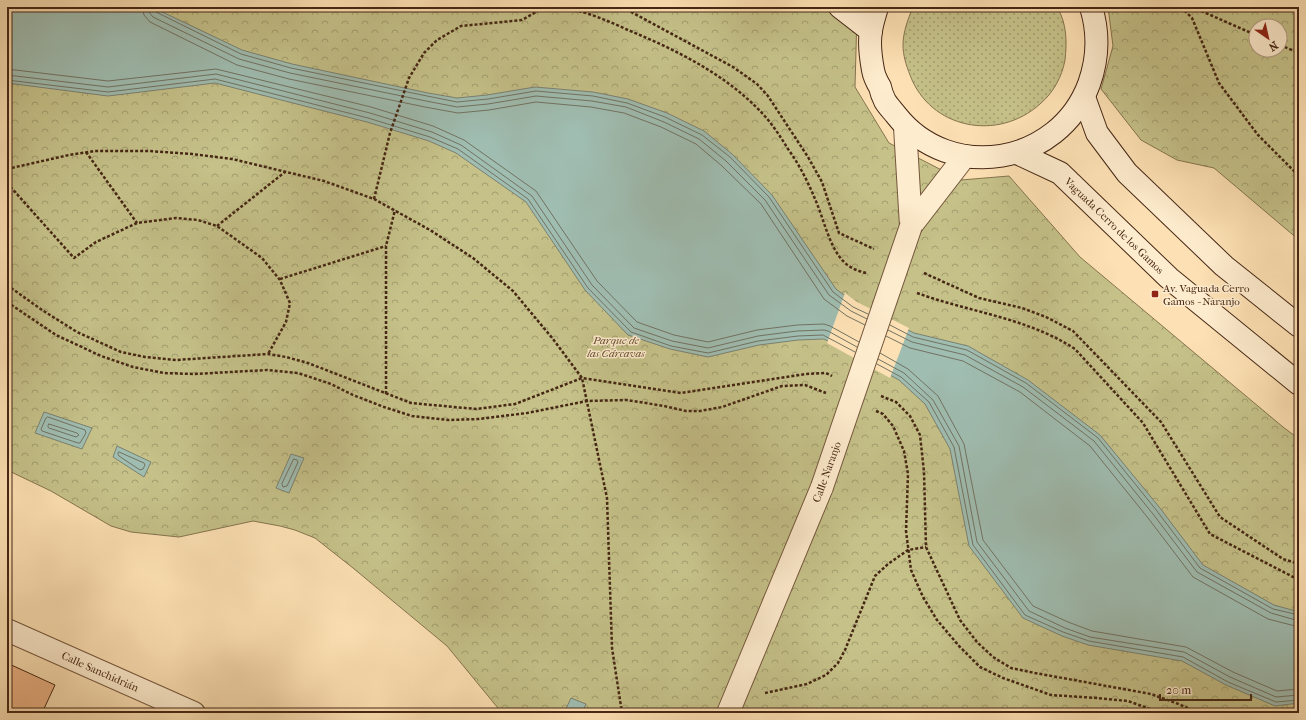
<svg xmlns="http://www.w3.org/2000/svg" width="1306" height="720" font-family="'IM FELL French Canon',serif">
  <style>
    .grass { fill: url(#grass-dots); stroke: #86744e }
    .forest { fill: url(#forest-crowns); stroke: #86744e; fill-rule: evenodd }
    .water { fill: #9fbdb1; stroke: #7b8172 }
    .pier { fill: #fde1b4 }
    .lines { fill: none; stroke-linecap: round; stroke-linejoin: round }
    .shore { stroke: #727262; stroke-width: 1 }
    .building { fill: #ecb385; stroke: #462714 }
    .street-casing { stroke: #74563c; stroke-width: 24 }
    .secondary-casing { stroke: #462714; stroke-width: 24 }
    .path { stroke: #462714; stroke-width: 2.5; stroke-dasharray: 3 2; stroke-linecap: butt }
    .street { stroke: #feecce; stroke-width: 22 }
    .secondary { stroke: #feecce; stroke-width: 22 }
    .street-bridge-casing { stroke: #74563c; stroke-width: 24; stroke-linecap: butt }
    .street-bridge { stroke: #feecce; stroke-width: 22 }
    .poi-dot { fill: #8f2418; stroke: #feecce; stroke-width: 1.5 }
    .labels { text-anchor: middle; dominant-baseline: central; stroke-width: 3; stroke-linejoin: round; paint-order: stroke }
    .street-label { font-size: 11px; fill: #462714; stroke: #feecce }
    .poi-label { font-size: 11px; fill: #462714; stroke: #feecce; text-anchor: start }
    .park-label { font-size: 11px; font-style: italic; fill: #664e31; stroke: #feecce }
  </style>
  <defs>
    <pattern id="grass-dots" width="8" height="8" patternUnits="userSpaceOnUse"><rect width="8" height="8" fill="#c5c189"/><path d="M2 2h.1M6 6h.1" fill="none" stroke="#a29d6f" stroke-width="1.8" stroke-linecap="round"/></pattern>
    <pattern id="forest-crowns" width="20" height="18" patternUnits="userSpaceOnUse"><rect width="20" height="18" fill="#c5c189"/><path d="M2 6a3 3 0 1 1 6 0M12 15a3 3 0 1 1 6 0" fill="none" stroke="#a29d6f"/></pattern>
  </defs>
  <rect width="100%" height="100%" fill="#fde1b4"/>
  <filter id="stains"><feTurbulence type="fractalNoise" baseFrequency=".005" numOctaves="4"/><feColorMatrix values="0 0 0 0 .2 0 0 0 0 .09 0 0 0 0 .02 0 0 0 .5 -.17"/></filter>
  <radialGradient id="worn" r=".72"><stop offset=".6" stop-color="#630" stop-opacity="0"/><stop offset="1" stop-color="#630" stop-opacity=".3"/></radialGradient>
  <!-- grass -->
  <path class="grass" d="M913,7H1057C1067,23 1067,43 1065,60C1062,77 1053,93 1040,104C998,142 930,129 910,75C906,65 903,55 903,45C903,32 908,19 913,7Z"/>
  <!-- forest -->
  <g class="forest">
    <polygon points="7,7 836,7 857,14 855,87 889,143 961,180 1009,176 1080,257 1283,427 1299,439 1299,713 502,713 447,646 353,568 315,538 295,530 280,526 253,521 179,537 131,532 111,526 51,491 7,470"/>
    <path d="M1108,7H1299V240L1214,168L1177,160L1141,140L1101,89L1113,46ZM1256,26H1280V50H1256Z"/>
  </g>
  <!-- water -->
  <g class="water">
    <polygon points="7,7 152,7 242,50 292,64 428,93 457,98 487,95 535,87 593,92 628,99 667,113 704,131 732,154 772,195 836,289 856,304 914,333 968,346 1028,380 1100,435 1160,508 1203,565 1274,605 1299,612 1299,703 1275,706 1226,685 1182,661 1088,645 1062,636 1023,618 969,546 950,449 925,404 899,380 824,339 798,340 759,345 708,357 670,349 628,335 585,290 526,202 456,153 429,141 367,122 215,83 108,96 7,83"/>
    <polygon points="44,412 92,428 82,449 35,433"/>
    <polygon points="117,446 151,462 144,477 113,457"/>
    <polygon points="291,454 304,458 289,493 276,488"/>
    <polygon points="571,698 586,704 582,713 564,713"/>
  </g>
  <!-- pier -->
  <polygon class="pier" points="845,293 857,302 909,328 890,378 827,343"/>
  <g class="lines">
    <!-- shore -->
    <g class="shore">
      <polyline points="142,7 144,15 150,22 237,65 289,79 425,107 458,113 489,110 536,102 591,107 624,113 661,127 696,144 722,166 761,204 824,299 847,316 865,325"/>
      <polyline points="148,7 149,12 153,17 239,59 290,73 426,101 457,107 488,104 536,96 592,101 626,107 664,122 699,139 726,161 765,200 829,295 851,311 867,319"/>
      <polyline points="153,7 154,10 156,12 241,54 291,68 427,96 457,102 488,99 536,91 593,96 627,103 665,117 702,135 730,157 769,197 833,292 853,307 868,314"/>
      <polyline points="7,69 108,81 216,69 371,107 433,126 464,140 536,191 597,281 637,322 674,335 708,342 757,330 797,325 824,324 830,326 859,342"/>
      <polyline points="7,75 108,87 216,74 370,113 432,132 461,145 532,196 592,285 634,328 672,341 708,348 758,336 797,331 824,330 828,331 857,347"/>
      <polyline points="7,80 108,92 215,79 368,118 430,137 458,149 528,199 588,288 631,332 671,346 708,353 758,341 798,336 823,335 855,352"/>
      <polyline points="890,325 913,337 967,350 1026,383 1098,438 1157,511 1200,568 1273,609 1299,615"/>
      <polyline points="888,330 912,342 965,355 1023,387 1094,441 1153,514 1197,572 1271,613 1299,621"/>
      <polyline points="886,336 910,348 963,361 1020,392 1090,446 1148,518 1193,577 1268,619 1299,627"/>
      <polyline points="880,353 908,369 938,396 964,444 983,540 1033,606 1068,622 1092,631 1186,647 1233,672 1277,691 1299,689"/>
      <polyline points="878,359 904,373 933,400 959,446 977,542 1029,611 1065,628 1090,637 1184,652 1230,677 1276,697 1299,695"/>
      <polyline points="877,364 901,377 929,402 954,447 973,545 1025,615 1063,632 1089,641 1183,657 1228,682 1276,702 1299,700"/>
      <polygon points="48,417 85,430 86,433 80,443 78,443 42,431 41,429 46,418"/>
      <polygon points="49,424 77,433 79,435 76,437 49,428 48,427"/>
      <polygon points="119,452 144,463 145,465 143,469 140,470 119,456 118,454"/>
      <polygon points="294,459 297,460 298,462 287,486 283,487 282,484"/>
    </g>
  </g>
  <!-- building -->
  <polygon class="building" points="7,663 55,685 42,713 7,713"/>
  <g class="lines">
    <defs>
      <g id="street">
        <polyline points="905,127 911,226"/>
        <polyline points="911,226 965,156"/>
        <path id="s1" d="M7,630L194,713"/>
        <polyline points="728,713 822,487"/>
      </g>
      <g id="secondary">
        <polyline points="840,7 871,31"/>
        <path d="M877,7C875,15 872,23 871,31C869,41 871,59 873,70C874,76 877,82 880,87C881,92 883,97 885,101C888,106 893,111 896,115C950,184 1059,165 1089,84C1098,59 1099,33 1091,7"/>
        <polyline points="1084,97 1097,133 1127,173 1224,266 1299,326"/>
        <path id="s2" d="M1017,153L1060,173L1169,278L1299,384"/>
      </g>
    </defs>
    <!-- street casing -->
    <use href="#street" class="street-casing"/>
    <!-- secondary casing -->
    <use href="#secondary" class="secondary-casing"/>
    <!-- path -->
    <g class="path">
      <path d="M559,7C583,10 606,20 628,30C679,51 733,78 769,121C776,130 782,139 788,149C799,164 808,182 815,199C824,219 829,247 844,262C850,268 858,271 866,273"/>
      <polyline points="622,7 733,67 757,84 768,96 808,157 822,182 839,233 874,249"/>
      <polyline points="1181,7 1192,18 1219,83 1258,135 1299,176"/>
      <polyline points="1192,7 1256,35"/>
      <polyline points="1280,45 1299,53"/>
      <polyline points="86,152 137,223"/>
      <polyline points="7,169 69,155 95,151 149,151 192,154 232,159 324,181 374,199 430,230 473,258 513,291 553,339 582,378 681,393 806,374 826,373 832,376"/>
      <polyline points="7,183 74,258 96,242 137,223 176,218 198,220 217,226 262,258 280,280 290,303 286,322 268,354"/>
      <polyline points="374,199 390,133 409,78 424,53 437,40 461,26 522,20 545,7"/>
      <polyline points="217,226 285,172"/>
      <polyline points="924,273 979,298 1022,308 1046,317 1073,331 1161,422 1220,517 1283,559 1299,564"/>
      <polyline points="280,279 386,246"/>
      <polyline points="7,285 42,310 77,332 121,352 145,357 176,360 268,354 286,357 308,363 411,403 476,409 515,404 582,378 607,498 612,648 622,713"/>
      <path d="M917,293C969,312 1028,318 1075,349L1143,423L1210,534L1299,580"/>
      <polyline points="7,302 56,335 101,356 133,367 164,373 194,374 267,370 298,373 331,384 353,395 384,407 412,416 448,420 479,419 527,413 587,401 627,400 664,406 686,411 700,411 722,407 782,386 805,385 826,393"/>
      <polyline points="386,394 386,246 395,210"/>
      <polyline points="881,396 896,402 910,416 920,435 924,472 926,547 960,620 977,642 993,657 1011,668 1035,673 1151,694 1176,703 1199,713"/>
      <polyline points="876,411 883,414 893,426 904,451 908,474 906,531 911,570 923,597 937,620 959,646 980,667 1003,678 1051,695 1097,698 1128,701 1161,713"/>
      <polyline points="765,693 807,684 826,675 838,663 845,650 875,576 888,564 908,550 926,547"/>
    </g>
    <!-- street -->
    <use href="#street" class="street"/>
    <!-- secondary -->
    <use href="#secondary" class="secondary"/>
    <defs>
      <polyline id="street-bridge" points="822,487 911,226"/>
    </defs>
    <!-- street-bridge casing -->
    <use href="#street-bridge" class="street-bridge-casing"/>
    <!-- street-bridge -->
    <use href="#street-bridge" class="street-bridge"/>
  </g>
  <!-- markers -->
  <rect class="poi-dot" x="1151" y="290" width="8" height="8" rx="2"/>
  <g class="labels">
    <!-- street labels -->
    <g class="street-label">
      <text stroke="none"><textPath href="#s2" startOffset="123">Vaguada Cerro de los Gamos</textPath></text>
      <text transform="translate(827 472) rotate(-70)">Calle Naranjo</text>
      <text stroke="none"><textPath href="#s1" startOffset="102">Calle Sanchidrián</textPath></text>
    </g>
    <!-- poi labels -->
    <g class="poi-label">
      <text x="1163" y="288">Av. Vaguada Cerro<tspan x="1163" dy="13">Gamos - Naranjo</tspan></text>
    </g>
    <!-- park labels -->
    <g class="park-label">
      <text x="616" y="340">Parque de<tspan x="616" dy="13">las Cárcavas</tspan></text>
    </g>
  </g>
  <!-- margin -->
  <rect width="1306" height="720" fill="none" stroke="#fde1b4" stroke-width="24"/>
  <rect x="8" y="8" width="1290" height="704" fill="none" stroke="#462714" stroke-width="2"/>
  <rect x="12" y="12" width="1282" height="696" fill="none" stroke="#462714"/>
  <!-- north arrow -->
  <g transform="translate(1268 38) rotate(146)"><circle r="19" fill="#feecce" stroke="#b49d84"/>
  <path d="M0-3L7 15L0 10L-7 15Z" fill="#8f2418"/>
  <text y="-6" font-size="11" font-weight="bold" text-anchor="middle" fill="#462714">N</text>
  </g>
  <!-- scale -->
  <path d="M1160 694v6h91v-6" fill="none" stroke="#462714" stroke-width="2"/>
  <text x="1166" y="694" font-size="12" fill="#462714" stroke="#feecce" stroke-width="3" paint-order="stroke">20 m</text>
  <rect width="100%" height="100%" filter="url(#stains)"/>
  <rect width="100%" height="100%" fill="url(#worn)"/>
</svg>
